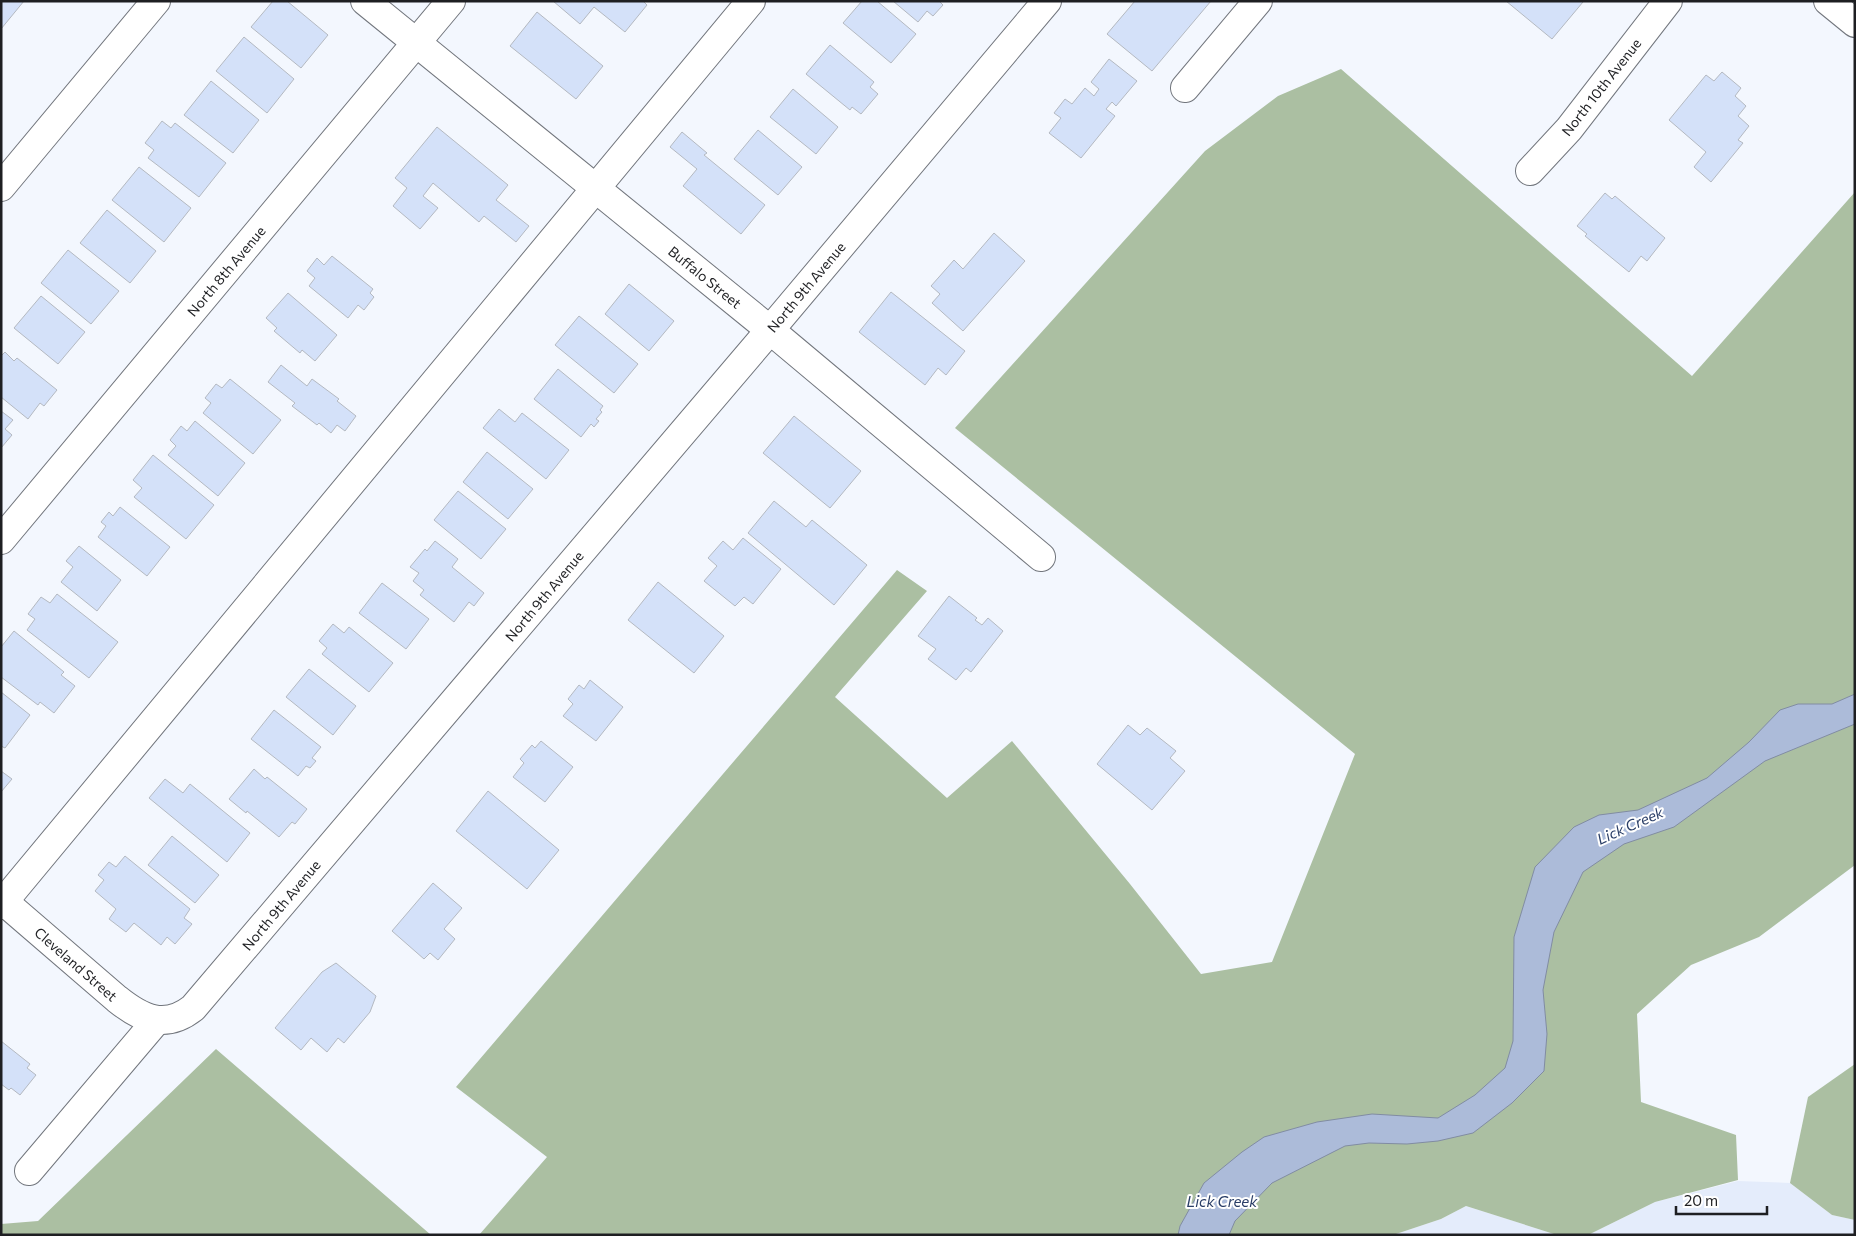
<svg xmlns="http://www.w3.org/2000/svg" width="1856" height="1236" font-family="Commissioner,sans-serif">
  <style>
    .built { fill: #e4ecfb }
    .forest { fill: #abbfa2 }
    .water { fill: #acbbd9; stroke: #818ca2 }
    .building { fill: #d4e1f9; stroke: #b4b9c1 }
    .lines { fill: none; stroke-linecap: round; stroke-linejoin: round }
    .minor-casing { stroke: #72767d; stroke-width: 30 }
    .major-casing { stroke: #72767d; stroke-width: 30 }
    .minor { stroke: #fff; stroke-width: 28 }
    .major { stroke: #fff; stroke-width: 28 }
    .labels { text-anchor: middle; dominant-baseline: central; stroke-width: 4; stroke-linejoin: round; paint-order: stroke }
    .street-label { font-size: 14px; fill: #1e1f22; stroke: #fff }
    .water-label { font-size: 15px; font-style: italic; fill: #2a3e67; stroke: #fff }
  </style>
  <rect width="100%" height="100%" fill="#f3f7fe"/>
  <!-- built -->
  <g class="built">
    <polygon points="1738,1181 1790,1183 1832,1215 1855,1220 1855,1235 1588,1235 1655,1202"/>
    <polygon points="1466,1206 1557,1235 1393,1235 1441,1219"/>
  </g>
  <!-- forest -->
  <g class="forest">
    <polygon points="1341,69 1692,376 1855,192 1855,865 1759,937 1691,965 1637,1014 1641,1102 1736,1135 1738,1180 1655,1202 1588,1235 1557,1235 1466,1206 1441,1219 1393,1235 479,1235 547,1157 456,1087 897,570 927,591 835,697 947,798 1012,741 1130,884 1201,974 1272,962 1355,754 955,428 1205,151 1278,96"/>
    <polygon points="216,1049 431,1235 1,1235 1,1224 38,1221"/>
    <polygon points="1855,1064 1855,1220 1832,1215 1790,1183 1808,1097"/>
  </g>
  <!-- water -->
  <polygon class="water" points="1855,694 1855,724 1765,761 1674,827 1624,844 1583,872 1554,932 1543,990 1547,1034 1544,1071 1512,1103 1473,1133 1438,1141 1407,1144 1369,1143 1345,1146 1272,1183 1235,1221 1229,1235 1178,1235 1180,1226 1204,1183 1242,1152 1264,1137 1317,1122 1372,1114 1438,1118 1475,1095 1505,1068 1513,1041 1514,937 1535,867 1574,827 1599,815 1638,810 1707,778 1749,742 1780,710 1798,704 1832,704"/>
  <!-- building -->
  <g class="building">
    <polygon points="1,1 24,1 1,29"/>
    <polygon points="273,1 287,1 328,35 301,68 251,27"/>
    <polygon points="553,1 643,1 647,5 625,32 594,7 580,24"/>
    <polygon points="862,1 877,1 916,34 891,63 843,23"/>
    <polygon points="893,1 939,1 943,5 933,16 927,11 918,22"/>
    <polygon points="1135,1 1211,1 1152,71 1107,34"/>
    <polygon points="1506,1 1583,1 1583,2 1552,39"/>
    <polygon points="537,12 603,66 576,99 510,46"/>
    <polygon points="244,37 294,79 267,113 216,71"/>
    <polygon points="830,45 874,82 870,87 878,94 861,114 852,107 850,110 806,74"/>
    <polygon points="1109,59 1137,81 1116,106 1112,102 1106,109 1115,116 1081,158 1049,133 1061,118 1054,113 1065,99 1072,104 1085,88 1094,96 1099,89 1091,82"/>
    <polygon points="1722,72 1741,88 1735,96 1746,106 1738,116 1749,126 1738,140 1743,143 1711,182 1694,167 1706,152 1669,120 1706,75 1714,81"/>
    <polygon points="211,81 259,120 233,153 184,115"/>
    <polygon points="793,89 838,127 816,154 770,117"/>
    <polygon points="162,121 171,128 175,123 226,163 199,197 148,158 154,150 145,143"/>
    <polygon points="437,127 508,185 496,200 529,226 516,242 484,216 479,222 433,183 423,196 438,208 420,229 393,206 407,188 395,178"/>
    <polygon points="758,130 802,167 778,195 734,159"/>
    <polygon points="682,132 707,153 704,155 765,205 741,234 683,186 697,169 670,147"/>
    <polygon points="139,167 191,208 164,242 112,200"/>
    <polygon points="1605,193 1612,199 1615,196 1665,238 1647,261 1641,256 1629,272 1585,236 1587,234 1577,226"/>
    <polygon points="107,210 156,251 130,283 80,243"/>
    <polygon points="994,233 1025,261 963,331 932,303 940,294 931,286 954,260 963,269"/>
    <polygon points="68,250 119,291 91,324 41,283"/>
    <polygon points="332,256 373,289 370,293 374,297 364,310 358,305 348,318 309,286 315,278 307,271 317,258 324,265"/>
    <polygon points="629,284 674,321 649,351 605,314"/>
    <polygon points="891,292 965,351 946,375 938,368 925,385 859,332"/>
    <polygon points="288,293 337,335 315,361 302,350 300,353 274,331 277,328 266,318"/>
    <polygon points="41,296 85,332 58,364 14,328"/>
    <polygon points="579,316 638,364 614,393 555,345"/>
    <polygon points="5,352 14,361 17,358 57,390 44,406 40,403 28,419 1,397 1,356"/>
    <polygon points="281,365 307,386 312,379 339,399 337,401 356,416 345,431 337,425 331,433 319,423 317,425 292,406 295,403 268,382"/>
    <polygon points="558,369 603,406 600,410 602,412 596,419 599,421 594,427 591,424 581,437 534,399"/>
    <polygon points="230,379 281,420 253,454 203,413 211,403 205,398 216,384 222,388"/>
    <polygon points="499,409 515,422 522,413 569,450 546,479 483,428"/>
    <polygon points="1,411 13,420 5,429 12,435 1,448"/>
    <polygon points="794,416 861,471 830,508 763,453"/>
    <polygon points="195,421 245,463 218,496 168,455 176,446 170,440 181,426 187,431"/>
    <polygon points="487,452 533,489 508,519 463,482"/>
    <polygon points="153,455 214,505 186,539 134,497 142,488 133,480"/>
    <polygon points="458,491 506,529 481,559 434,520"/>
    <polygon points="774,501 806,527 812,520 867,565 834,605 748,533"/>
    <polygon points="120,507 170,547 147,576 98,537 106,526 101,522 109,512 113,516"/>
    <polygon points="743,538 781,569 753,604 744,597 735,606 704,581 717,566 708,558 723,541 733,550"/>
    <polygon points="435,541 458,559 452,567 484,593 474,606 469,602 454,622 420,595 424,590 413,581 419,573 410,567 425,549 427,551"/>
    <polygon points="79,546 121,580 97,611 61,582 73,567 66,561"/>
    <polygon points="658,582 724,636 694,673 628,620"/>
    <polygon points="382,583 429,619 406,649 359,613"/>
    <polygon points="57,594 118,642 89,678 27,630 35,619 28,614 41,597 50,603"/>
    <polygon points="949,596 977,618 975,620 982,625 988,618 1003,631 971,672 966,668 956,680 928,659 936,649 918,636"/>
    <polygon points="333,624 344,633 349,627 393,663 369,692 322,654 327,648 319,641"/>
    <polygon points="14,631 64,672 61,675 75,686 54,713 40,702 38,705 1,677 1,647"/>
    <polygon points="309,669 356,706 333,735 286,697"/>
    <polygon points="590,680 623,707 596,741 563,716 573,704 568,699 579,685 584,689"/>
    <polygon points="1,692 30,715 5,748 1,746"/>
    <polygon points="274,710 321,747 312,758 316,761 310,768 306,766 298,776 251,739"/>
    <polygon points="1128,725 1140,735 1147,728 1176,751 1170,758 1185,771 1152,810 1097,764"/>
    <polygon points="541,741 573,767 545,802 513,777 524,763 520,759 532,745 535,748"/>
    <polygon points="254,769 265,779 267,777 307,809 295,824 292,822 279,837 247,811 246,813 229,799"/>
    <polygon points="1,771 12,779 1,792"/>
    <polygon points="165,779 183,793 190,784 250,833 227,862 149,798"/>
    <polygon points="488,791 559,850 527,889 456,831"/>
    <polygon points="172,836 219,875 195,903 148,865"/>
    <polygon points="125,856 190,909 184,918 192,924 175,944 167,937 161,945 134,923 126,932 109,919 116,909 95,891 104,880 98,875 109,862 116,867"/>
    <polygon points="433,883 462,908 444,929 455,939 438,960 430,953 424,959 392,931"/>
    <polygon points="336,963 376,996 370,1012 344,1043 338,1038 327,1052 311,1038 301,1050 275,1028 322,972"/>
    <polygon points="1,1041 30,1064 27,1068 36,1075 20,1095 11,1088 9,1090 1,1084"/>
  </g>
  <g class="lines">
    <defs>
      <g id="minor">
        <polyline points="365,1 770,330 1041,557"/>
        <polyline points="1185,88 1258,1"/>
        <polyline points="1530,171 1569,129 1668,1"/>
        <polyline points="1,187 156,1"/>
        <polyline points="1,540 451,1"/>
        <path d="M1,899L117,999C142,1019 165,1030 193,1008L770,330L1047,1"/>
        <polyline points="1,905 751,1"/>
        <polyline points="29,1171 157,1020"/>
      </g>
      <polyline id="major" points="1828,1 1855,23"/>
    </defs>
    <!-- minor casing -->
    <use href="#minor" class="minor-casing"/>
    <!-- major casing -->
    <use href="#major" class="major-casing"/>
    <!-- minor -->
    <use href="#minor" class="minor"/>
    <!-- major -->
    <use href="#major" class="major"/>
  </g>
  <g class="labels">
    <!-- street labels -->
    <g class="street-label">
      <text transform="translate(1601 87) rotate(-52)">North 10th Avenue</text>
      <text transform="translate(226 271) rotate(-50)">North 8th Avenue</text>
      <text transform="translate(705 277) rotate(39)">Buffalo Street</text>
      <text transform="translate(806 287) rotate(-50)">North 9th Avenue</text>
      <text transform="translate(544 596) rotate(-50)">North 9th Avenue</text>
      <text transform="translate(281 905) rotate(-50)">North 9th Avenue</text>
      <text transform="translate(76 964) rotate(41)">Cleveland Street</text>
    </g>
    <!-- water labels -->
    <g class="water-label">
      <text transform="translate(1630 825) rotate(-24)">Lick Creek</text>
      <text x="1222" y="1201">Lick Creek</text>
    </g>
  </g>
  <!-- border -->
  <rect width="1856" height="1236" fill="none" stroke="#1e1f22" stroke-width="5"/>
  <!-- scale -->
  <path d="M1676 1206v8h91v-8" fill="none" stroke="#1e1f22" stroke-width="2.5"/>
  <text x="1684" y="1206" font-size="15" fill="#1e1f22" stroke="#ffffff" stroke-width="4" paint-order="stroke">20 m</text>
</svg>
